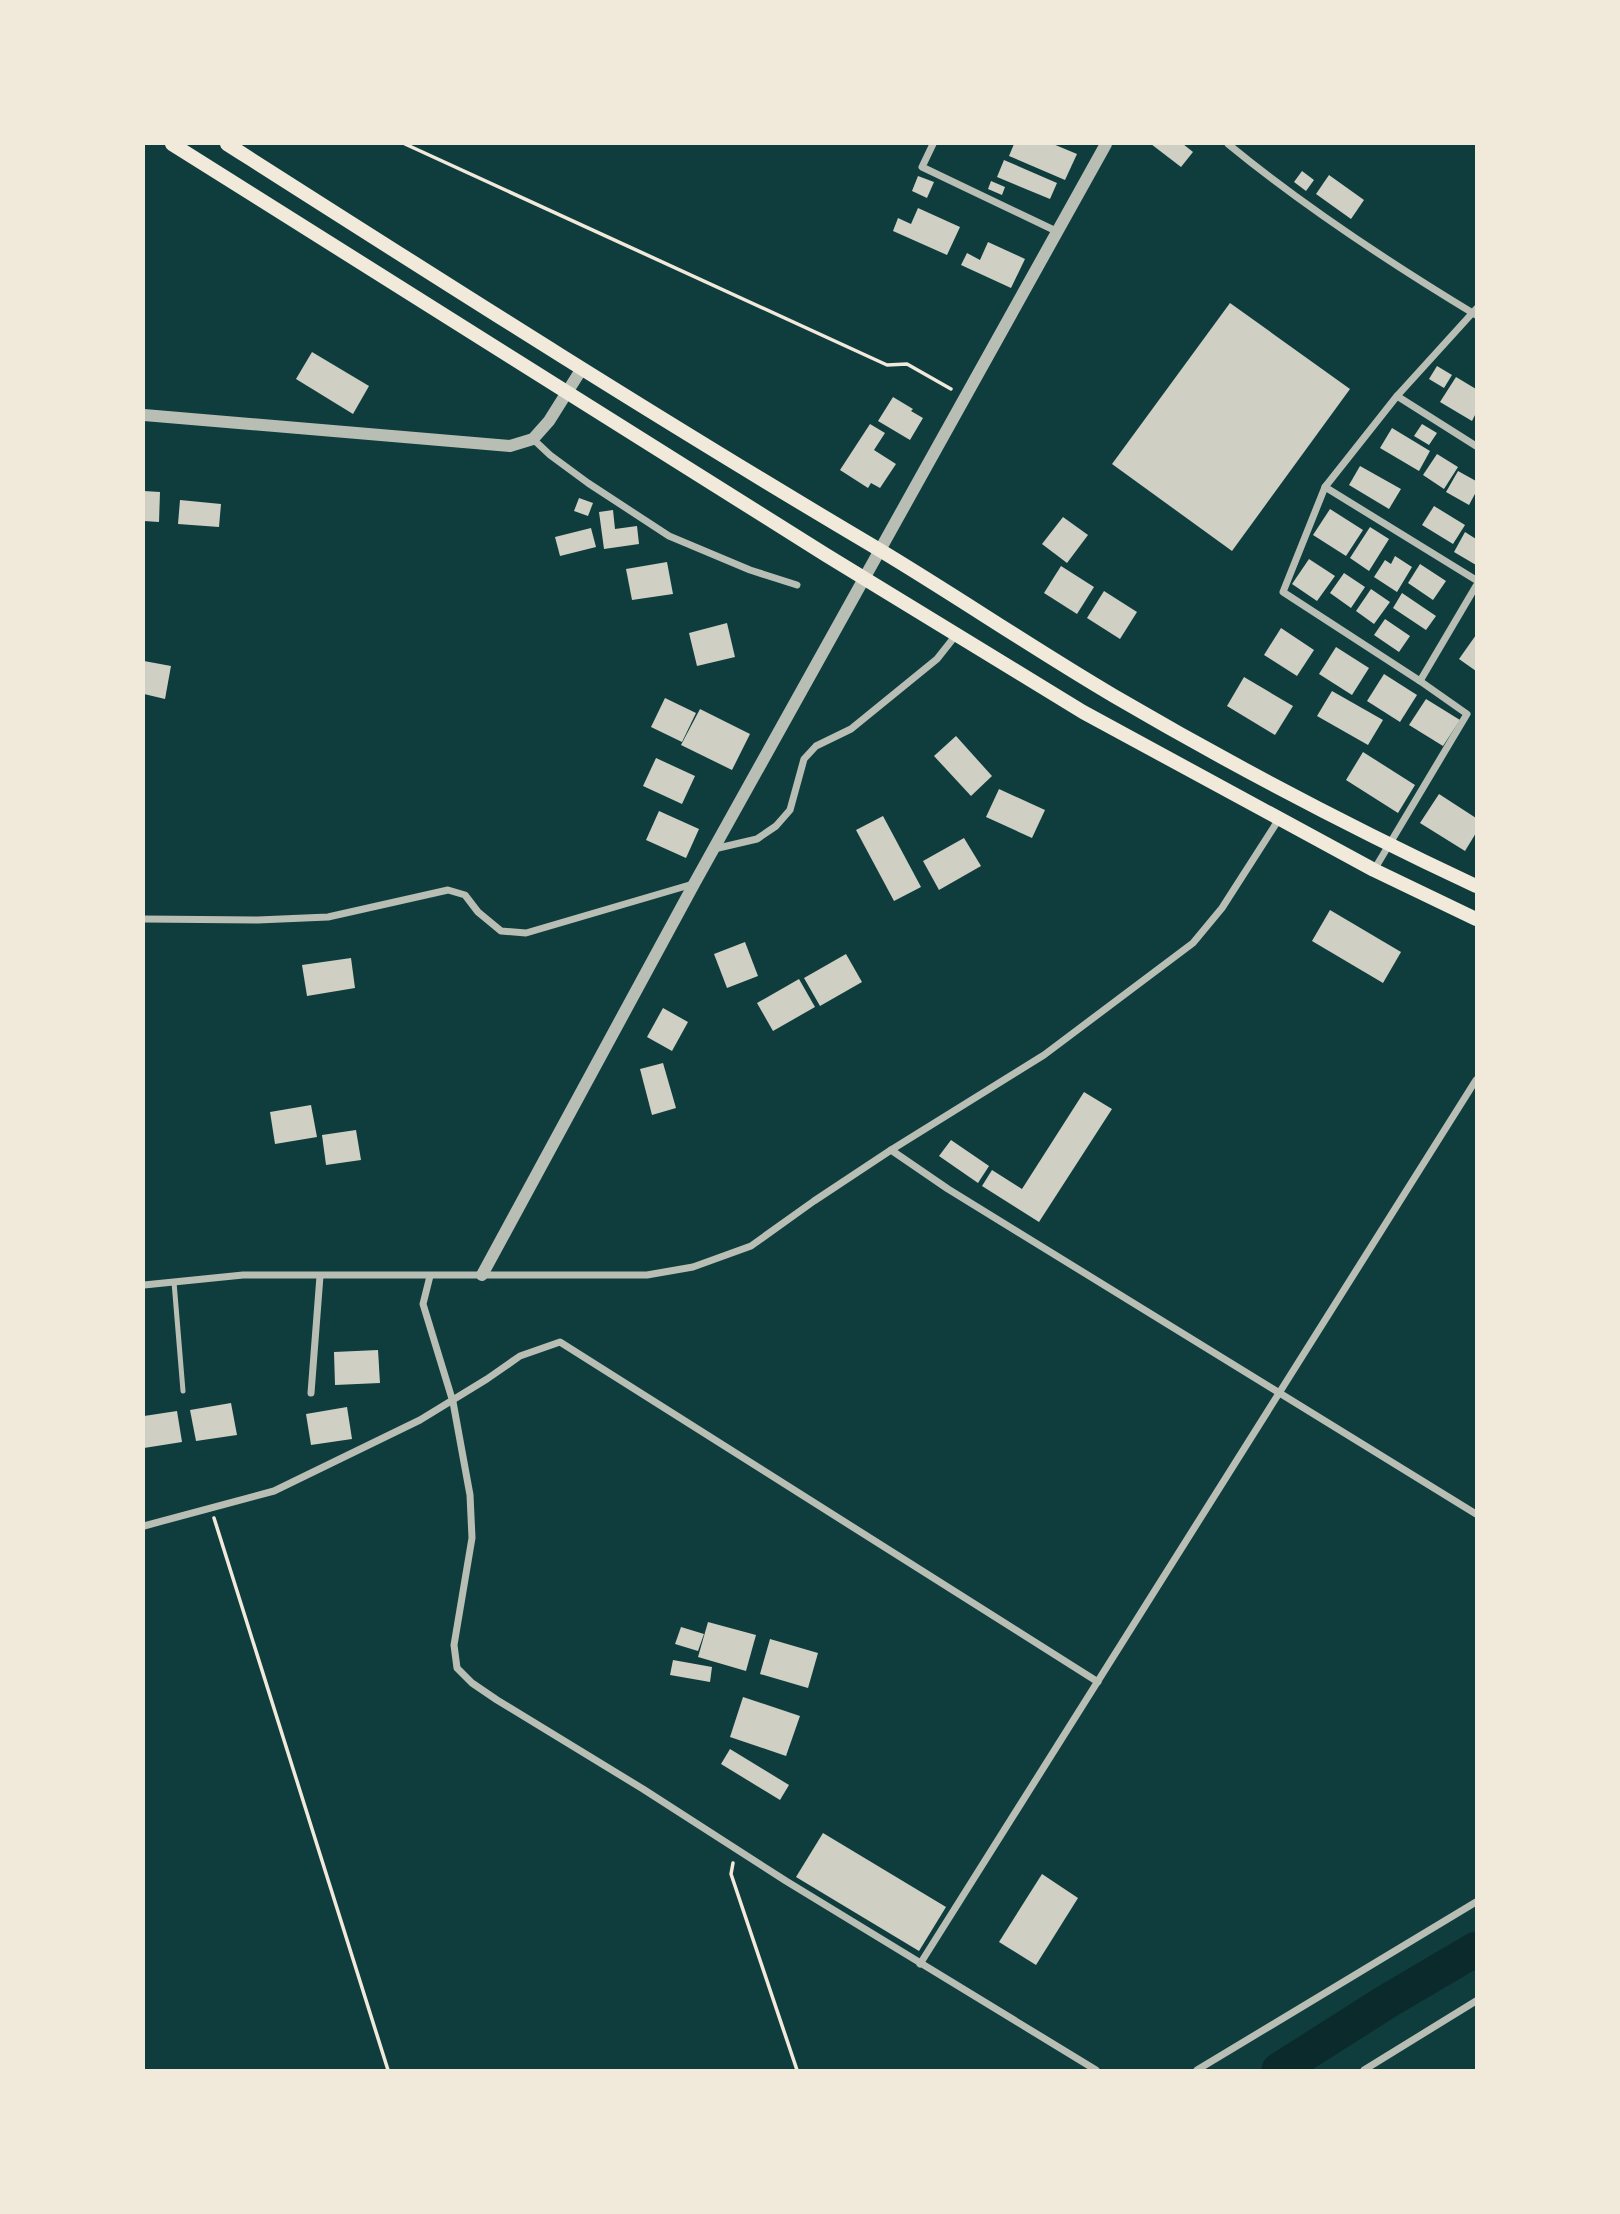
<svg xmlns="http://www.w3.org/2000/svg" width="1620" height="2214" font-family="'Space Grotesk',sans-serif">
  <style>
    .lines { fill: none; stroke-linecap: round; stroke-linejoin: round }
    .river { stroke: #0a2a2b; stroke-width: 35 }
    .building { fill: #cfcfc3 }
    .path { stroke: #f1e9da; stroke-width: 3.5 }
    .service { stroke: #b8beb3; stroke-width: 5 }
    .minor { stroke: #b8beb3; stroke-width: 7 }
    .tertiary { stroke: #b8beb3; stroke-width: 12 }
    .secondary { stroke: #f1e9da; stroke-width: 14 }
  </style>
  <rect width="100%" height="100%" fill="#0f3d3e"/>
  <g class="lines">
    <!-- river -->
    <polyline class="river" points="1279,2070 1386,2002 1476,1949"/>
  </g>
  <!-- building -->
  <g class="building">
    <polygon points="1014,144 1053,144 1077,154 1065,180 1009,156"/>
    <polygon points="1151,144 1183,144 1193,152 1181,167"/>
    <polygon points="1004,160 1057,183 1050,199 997,177"/>
    <polygon points="1302,171 1314,180 1306,191 1294,182"/>
    <polygon points="1329,175 1364,200 1351,219 1316,194"/>
    <polygon points="918,176 934,182 927,198 912,191"/>
    <polygon points="991,181 1005,187 1002,195 988,189"/>
    <polygon points="918,208 960,227 947,255 893,231 898,218 911,224"/>
    <polygon points="988,242 1025,259 1011,288 961,265 967,253 980,260"/>
    <polygon points="1230,303 1350,389 1232,551 1112,464"/>
    <polygon points="312,352 369,386 353,414 296,379"/>
    <polygon points="1437,366 1452,375 1444,388 1429,379"/>
    <polygon points="1456,377 1476,389 1476,413 1472,421 1440,402"/>
    <polygon points="893,397 913,409 911,411 923,418 910,440 878,421"/>
    <polygon points="870,424 885,433 874,450 896,464 880,488 871,483 868,488 840,470"/>
    <polygon points="1422,424 1437,433 1429,445 1414,436"/>
    <polygon points="1392,428 1430,451 1419,471 1380,448"/>
    <polygon points="1437,454 1458,467 1444,489 1423,475"/>
    <polygon points="1360,466 1401,489 1389,509 1349,485"/>
    <polygon points="1458,471 1476,481 1476,492 1469,505 1446,492"/>
    <polygon points="144,491 160,492 159,522 144,521"/>
    <polygon points="579,498 593,503 588,516 574,511"/>
    <polygon points="180,500 221,504 219,527 178,524"/>
    <polygon points="1434,506 1465,525 1453,544 1422,525"/>
    <polygon points="1330,509 1363,530 1346,556 1313,535"/>
    <polygon points="613,510 615,529 637,526 639,544 604,549 599,512"/>
    <polygon points="1063,517 1088,535 1067,563 1042,544"/>
    <polygon points="1370,527 1389,539 1369,571 1350,558"/>
    <polygon points="591,528 596,547 560,556 555,537"/>
    <polygon points="1465,532 1476,539 1476,565 1454,552"/>
    <polygon points="1395,556 1412,567 1397,592 1374,577 1385,560 1391,564"/>
    <polygon points="1309,559 1335,576 1317,601 1292,584"/>
    <polygon points="667,562 673,594 632,600 626,569"/>
    <polygon points="1420,564 1446,581 1433,600 1408,583"/>
    <polygon points="1061,566 1094,587 1077,614 1044,593"/>
    <polygon points="1344,573 1365,587 1351,608 1330,593"/>
    <polygon points="1371,589 1390,602 1374,624 1356,611"/>
    <polygon points="1104,591 1137,612 1120,639 1087,618"/>
    <polygon points="1402,593 1436,616 1426,630 1393,608"/>
    <polygon points="1385,619 1410,636 1399,652 1374,635"/>
    <polygon points="727,623 735,657 697,666 689,633"/>
    <polygon points="1281,628 1314,650 1297,676 1264,655"/>
    <polygon points="1476,635 1476,671 1459,659"/>
    <polygon points="1336,647 1369,668 1352,695 1319,674"/>
    <polygon points="144,661 171,666 165,699 144,694"/>
    <polygon points="1384,674 1417,695 1400,722 1367,701"/>
    <polygon points="1244,677 1293,706 1275,735 1227,706"/>
    <polygon points="1332,691 1383,720 1368,745 1317,716"/>
    <polygon points="665,698 696,713 682,742 651,727"/>
    <polygon points="1426,699 1460,720 1443,746 1409,725"/>
    <polygon points="700,709 750,734 732,770 681,745"/>
    <polygon points="956,736 992,776 971,796 934,756"/>
    <polygon points="1363,752 1415,785 1398,813 1346,780"/>
    <polygon points="656,758 695,776 682,804 643,786"/>
    <polygon points="999,789 1045,810 1032,838 986,817"/>
    <polygon points="1439,794 1476,818 1476,833 1465,851 1420,823"/>
    <polygon points="659,811 699,829 686,858 646,840"/>
    <polygon points="883,816 921,887 894,901 856,830"/>
    <polygon points="964,838 981,866 939,890 923,861"/>
    <polygon points="1330,910 1401,952 1383,983 1312,941"/>
    <polygon points="745,942 758,976 727,988 714,954"/>
    <polygon points="846,954 862,982 820,1006 804,978"/>
    <polygon points="351,958 355,988 307,996 302,965"/>
    <polygon points="799,979 815,1007 773,1031 757,1003"/>
    <polygon points="663,1008 688,1022 672,1051 647,1037"/>
    <polygon points="663,1063 676,1108 652,1115 640,1069"/>
    <polygon points="1084,1092 1112,1109 1039,1222 982,1186 992,1170 1022,1189"/>
    <polygon points="311,1105 317,1137 275,1144 270,1112"/>
    <polygon points="356,1130 361,1160 326,1165 322,1135"/>
    <polygon points="951,1140 989,1166 978,1183 939,1156"/>
    <polygon points="378,1350 380,1383 335,1385 334,1352"/>
    <polygon points="231,1403 237,1435 196,1441 190,1410"/>
    <polygon points="347,1407 352,1439 311,1445 306,1414"/>
    <polygon points="177,1411 182,1442 144,1448 144,1416"/>
    <polygon points="708,1622 756,1635 746,1671 698,1657"/>
    <polygon points="681,1627 704,1634 698,1651 675,1644"/>
    <polygon points="770,1639 818,1653 808,1688 760,1674"/>
    <polygon points="673,1660 712,1667 710,1682 670,1675"/>
    <polygon points="743,1697 800,1716 786,1756 730,1737"/>
    <polygon points="730,1749 789,1785 780,1800 721,1764"/>
    <polygon points="823,1833 946,1907 919,1951 796,1877"/>
    <polygon points="1042,1874 1078,1898 1036,1965 999,1942"/>
  </g>
  <g class="lines">
    <!-- path -->
    <g class="path">
      <polyline points="405,144 887,365 907,364 951,389"/>
      <polyline points="214,1518 388,2070"/>
      <polyline points="733,1863 731,1874 797,2070"/>
    </g>
    <!-- service -->
    <polyline class="service" points="174,1282 183,1391"/>
    <!-- minor -->
    <g class="minor">
      <polyline points="933,144 922,167 1056,231"/>
      <path d="M1228,144C1306,208 1390,263 1476,315"/>
      <polyline points="1397,396 1476,446"/>
      <polyline points="533,439 550,455 588,483 669,536 750,570 797,585"/>
      <polyline points="1325,487 1476,580"/>
      <polyline points="1420,681 1476,586"/>
      <polyline points="714,849 757,839 776,826 790,810 804,759 816,746 851,729 937,659 956,635"/>
      <polyline points="1374,870 1467,714 1420,681 1283,592 1325,487 1397,396 1476,309"/>
      <polyline points="144,919 258,920 328,917 448,890 465,895 478,912 501,931 526,933 693,884"/>
      <polyline points="891,1150 948,1189 1476,1514"/>
      <polyline points="430,1276 423,1304 453,1402 470,1495 472,1538 454,1645 457,1668 472,1683 497,1700 643,1789 786,1881 1096,2070"/>
      <polyline points="144,1285 243,1275 647,1275 693,1267 751,1246 814,1201 891,1150 1044,1055 1193,943 1222,908 1279,819"/>
      <polyline points="311,1393 320,1276"/>
      <polyline points="144,1526 274,1491 420,1420 487,1379 520,1356 560,1342 1098,1682"/>
      <polyline points="920,1964 1476,1080"/>
      <polyline points="1197,2070 1476,1902"/>
      <polyline points="1364,2070 1476,2001"/>
    </g>
    <!-- tertiary -->
    <g class="tertiary">
      <polyline points="144,415 510,446 533,439 549,421 581,370"/>
      <polyline points="482,1275 694,884 1106,144"/>
    </g>
    <!-- secondary -->
    <g class="secondary">
      <polyline points="172,144 826,555 1083,712 1374,870 1476,919"/>
      <path d="M227,144C442,281 658,419 878,549C958,597 1034,649 1114,696C1232,765 1352,828 1476,886"/>
    </g>
  </g>
  <!-- border -->
  <rect width="1620" height="2214" fill="none" stroke="#f1e9da" stroke-width="290"/>
</svg>
